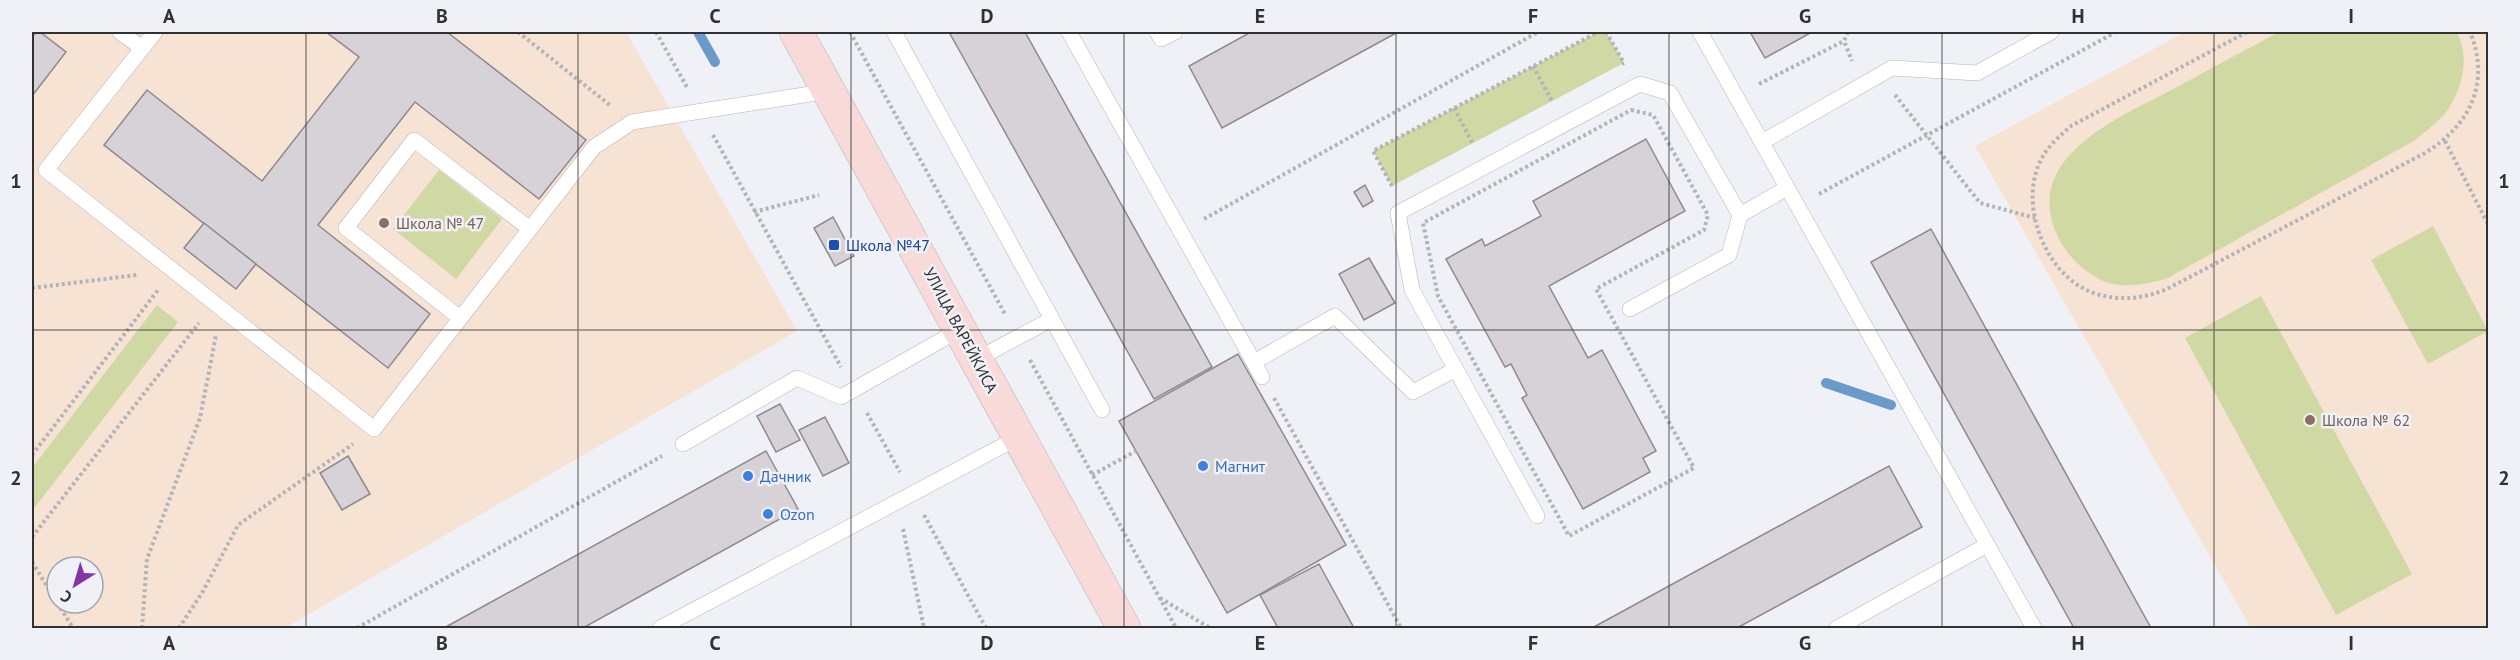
<svg xmlns="http://www.w3.org/2000/svg" width="2520" height="660" font-family="'PT Sans',sans-serif">
  <style>
    .education { fill: #f7e3d4; fill-rule: evenodd }
    .green { fill: #d0d9a4 }
    .lines { fill: none; stroke-linecap: round; stroke-linejoin: round }
    .stream { stroke: #699ac9; stroke-width: 10 }
    .building { fill: #d7d2d7; stroke: #8d898d; stroke-width: 1.5 }
    .service-casing { stroke: #b5b5bb; stroke-width: 16 }
    .secondary-casing { stroke: #b5b5bb; stroke-width: 34 }
    .path { stroke: #b3b4b8; stroke-width: 4; stroke-dasharray: 3 3; stroke-linecap: butt }
    .service { stroke: #fff; stroke-width: 15 }
    .secondary { stroke: #f8dad8; stroke-width: 33 }
    .grid { fill: none; stroke: #313133; stroke-width: 1.5; stroke-opacity: 0.55 }
    .education-dot { fill: #8d6e63; stroke: #f0f1f7; stroke-width: 2 }
    .transit-dot { fill: #1a4fb4; stroke: #f0f1f7; stroke-width: 2 }
    .shop-dot { fill: #3f7fe0; stroke: #f0f1f7; stroke-width: 2 }
    .labels { text-anchor: middle; dominant-baseline: central; stroke-width: 5; stroke-linejoin: round; paint-order: stroke }
    .education-label { font-size: 16px; fill: #785e54; stroke: #f0f1f7; text-anchor: start }
    .transit-label { font-size: 16px; fill: #164399; stroke: #f0f1f7; text-anchor: start }
    .street-label { font-size: 16px; fill: #313133; stroke: #f0f1f7 }
    .shop-label { font-size: 16px; fill: #366cbe; stroke: #f0f1f7; text-anchor: start }
    .neatline { fill: none; stroke: #313133; stroke-width: 2 }
    .grid-label { font-size: 20px; text-anchor: middle; font-weight: bold; fill: #313133 }
  </style>
  <rect width="100%" height="100%" fill="#f0f1f7"/>
  <!-- education -->
  <g class="education">
    <path d="M32,32H626L797,331L285,628H32ZM57,567H93V603H57Z"/>
    <polygon points="2185,32 2488,32 2488,628 2251,628 1975,146"/>
  </g>
  <!-- green -->
  <g class="green">
    <polygon points="1598,32 1606,32 1624,63 1392,186 1373,151"/>
    <path d="M2279,32H2456C2472,56 2461,95 2443,116C2434,125 2424,133 2414,141L2166,279C2127,289 2104,290 2074,260C2062,247 2052,229 2050,211C2042,147 2129,113 2175,88C2210,69 2245,50 2279,32Z"/>
    <polygon points="439,170 502,219 456,279 393,229"/>
    <polygon points="2433,226 2488,331 2428,364 2371,260"/>
    <polygon points="2261,296 2412,574 2336,615 2185,338"/>
    <polygon points="157,305 178,322 32,511 32,468"/>
  </g>
  <g class="lines">
    <!-- stream -->
    <g class="stream">
      <polyline points="698,32 715,62"/>
      <polyline points="1826,383 1891,405"/>
    </g>
  </g>
  <!-- building -->
  <g class="building">
    <polygon points="36,32 40,32 66,52 32,96 32,37"/>
    <polygon points="326,32 447,32 586,140 539,199 415,102 318,225 430,314 388,368 104,145 147,90 262,181 359,57"/>
    <polygon points="949,32 1025,32 1212,367 1154,399"/>
    <polygon points="1251,32 1398,32 1222,128 1189,66"/>
    <polygon points="1750,32 1812,32 1765,58"/>
    <polygon points="1646,139 1685,211 1549,286 1588,358 1602,350 1656,451 1643,458 1650,472 1583,509 1522,398 1527,395 1511,364 1505,367 1446,259 1482,239 1485,246 1541,216 1533,201"/>
    <polygon points="1365,185 1373,201 1363,207 1354,192"/>
    <polygon points="833,217 854,256 835,266 814,228"/>
    <polygon points="204,223 256,264 236,289 184,248"/>
    <polygon points="1931,229 2151,628 2074,628 1871,262"/>
    <polygon points="1369,258 1395,303 1364,320 1339,274"/>
    <polygon points="1238,354 1346,545 1227,613 1119,421"/>
    <polygon points="780,404 800,440 776,452 757,416"/>
    <polygon points="825,417 849,463 823,476 799,430"/>
    <polygon points="766,451 798,509 583,628 444,628"/>
    <polygon points="348,456 370,494 342,510 320,473"/>
    <polygon points="1889,466 1922,527 1783,603 1737,628 1592,628"/>
    <polygon points="1319,564 1354,628 1278,628 1260,595"/>
  </g>
  <g class="lines">
    <defs>
      <g id="service">
        <polyline points="120,32 142,48"/>
        <polyline points="155,32 46,170 374,429 594,147 632,122 829,91"/>
        <polyline points="894,32 1102,410"/>
        <polyline points="1069,32 1262,377"/>
        <polyline points="1157,32 1161,39 1175,32"/>
        <polyline points="1700,32 2034,628"/>
        <polyline points="1762,142 1892,68 1977,73 2051,32"/>
        <polyline points="1630,309 1729,255 1740,215 1787,188"/>
        <polyline points="460,318 346,228 414,140 530,229"/>
        <polyline points="977,359 1052,319"/>
        <polyline points="1254,362 1335,316 1413,392 1456,369"/>
        <polyline points="683,444 797,378 841,397 961,329"/>
        <polyline points="1537,516 1412,290 1398,213 1640,84 1670,93 1740,215"/>
        <polyline points="660,628 1019,437"/>
        <polyline points="1837,628 1987,545"/>
      </g>
      <polyline id="secondary" points="796,32 1124,628"/>
    </defs>
    <!-- service casing -->
    <use href="#service" class="service-casing"/>
    <!-- secondary casing -->
    <use href="#secondary" class="secondary-casing"/>
    <!-- path -->
    <g class="path">
      <polyline points="518,32 611,106"/>
      <polyline points="656,32 688,89"/>
      <polyline points="850,32 1005,314"/>
      <polyline points="1606,32 1624,63 1622,64"/>
      <polyline points="1848,32 1844,41 1852,61"/>
      <path d="M2247,32L2071,126C2061,135 2050,144 2043,156C2015,203 2047,282 2100,295C2124,301 2145,298 2167,289L2425,153C2470,125 2491,83 2470,32"/>
      <polyline points="1533,66 1552,101"/>
      <polyline points="1759,84 1844,41"/>
      <polyline points="1895,95 1980,203 2035,218"/>
      <polyline points="1454,108 1473,144"/>
      <polygon points="1631,110 1653,115 1708,215 1704,230 1596,289 1694,468 1569,536 1438,296 1423,223"/>
      <polyline points="713,135 841,367"/>
      <polyline points="2445,141 2488,224"/>
      <polyline points="1392,186 1373,151 1598,32"/>
      <polyline points="1819,194 2116,32"/>
      <polyline points="754,212 819,195"/>
      <polyline points="1204,219 1538,32"/>
      <polyline points="32,288 137,275"/>
      <polyline points="1030,360 1176,628"/>
      <polyline points="1274,398 1401,628"/>
      <polyline points="867,413 900,472"/>
      <polyline points="32,455 158,290"/>
      <polyline points="1092,475 1136,451"/>
      <polyline points="924,515 986,628"/>
      <polyline points="903,529 924,628"/>
      <polyline points="32,537 199,323"/>
      <polyline points="32,562 73,628"/>
      <polyline points="1160,598 1210,628"/>
      <polyline points="142,628 147,559 200,418 216,335"/>
      <polyline points="179,628 202,593 238,525 353,444"/>
      <polyline points="357,628 662,456"/>
    </g>
    <!-- service -->
    <use href="#service" class="service"/>
    <!-- secondary -->
    <use href="#secondary" class="secondary"/>
  </g>
  <!-- grid -->
  <path class="grid" d="M306,32V628M578,32V628M851,32V628M1124,32V628M1396,32V628M1669,32V628M1942,32V628M2214,32V628M32,330H2488"/>
  <!-- markers -->
  <g class="education-dot">
    <circle cx="384" cy="223" r="6"/>
    <circle cx="2310" cy="420" r="6"/>
  </g>
  <rect class="transit-dot" x="828" y="239" width="12" height="12" rx="3"/>
  <g class="shop-dot">
    <circle cx="1203" cy="466" r="6"/>
    <circle cx="748" cy="476" r="6"/>
    <circle cx="768" cy="514" r="6"/>
  </g>
  <g class="labels">
    <!-- education labels -->
    <g class="education-label">
      <text x="396" y="223">Школа № 47</text>
      <text x="2322" y="420">Школа № 62</text>
    </g>
    <!-- transit labels -->
    <g class="transit-label">
      <text x="846" y="245">Школа №47</text>
    </g>
    <!-- street labels -->
    <g class="street-label">
      <text transform="translate(961 330) rotate(62)">УЛИЦА ВАРЕЙКИСА</text>
    </g>
    <!-- shop labels -->
    <g class="shop-label">
      <text x="1215" y="466">Магнит</text>
      <text x="760" y="476">Дачник</text>
      <text x="780" y="514">Ozon</text>
    </g>
  </g>
  <!-- border -->
  <rect width="2520" height="660" fill="none" stroke="#f0f1f7" stroke-width="66"/>
  <!-- north arrow -->
  <g transform="translate(75 585) rotate(217)"><circle r="28" fill="#f0f1f7" stroke="#a4a4a9" stroke-width="1.5"/>
  <path d="M0-4.5L10 22L0 15L-10 22Z" fill="#8534a3"/>
  <text y="-9" font-size="16" font-weight="bold" text-anchor="middle" fill="#313133">С</text>
  </g>
  <rect x="33" y="33" width="2454" height="594" class="neatline"/>
  <g class="grid-label">
    <text x="169" y="23">A</text>
    <text x="442" y="23">B</text>
    <text x="715" y="23">C</text>
    <text x="987" y="23">D</text>
    <text x="1260" y="23">E</text>
    <text x="1533" y="23">F</text>
    <text x="1805" y="23">G</text>
    <text x="2078" y="23">H</text>
    <text x="2351" y="23">I</text>
    <text x="16" y="188">1</text>
    <text x="2504" y="188">1</text>
    <text x="16" y="485">2</text>
    <text x="2504" y="485">2</text>
    <text x="169" y="650">A</text>
    <text x="442" y="650">B</text>
    <text x="715" y="650">C</text>
    <text x="987" y="650">D</text>
    <text x="1260" y="650">E</text>
    <text x="1533" y="650">F</text>
    <text x="1805" y="650">G</text>
    <text x="2078" y="650">H</text>
    <text x="2351" y="650">I</text>
  </g>
</svg>
